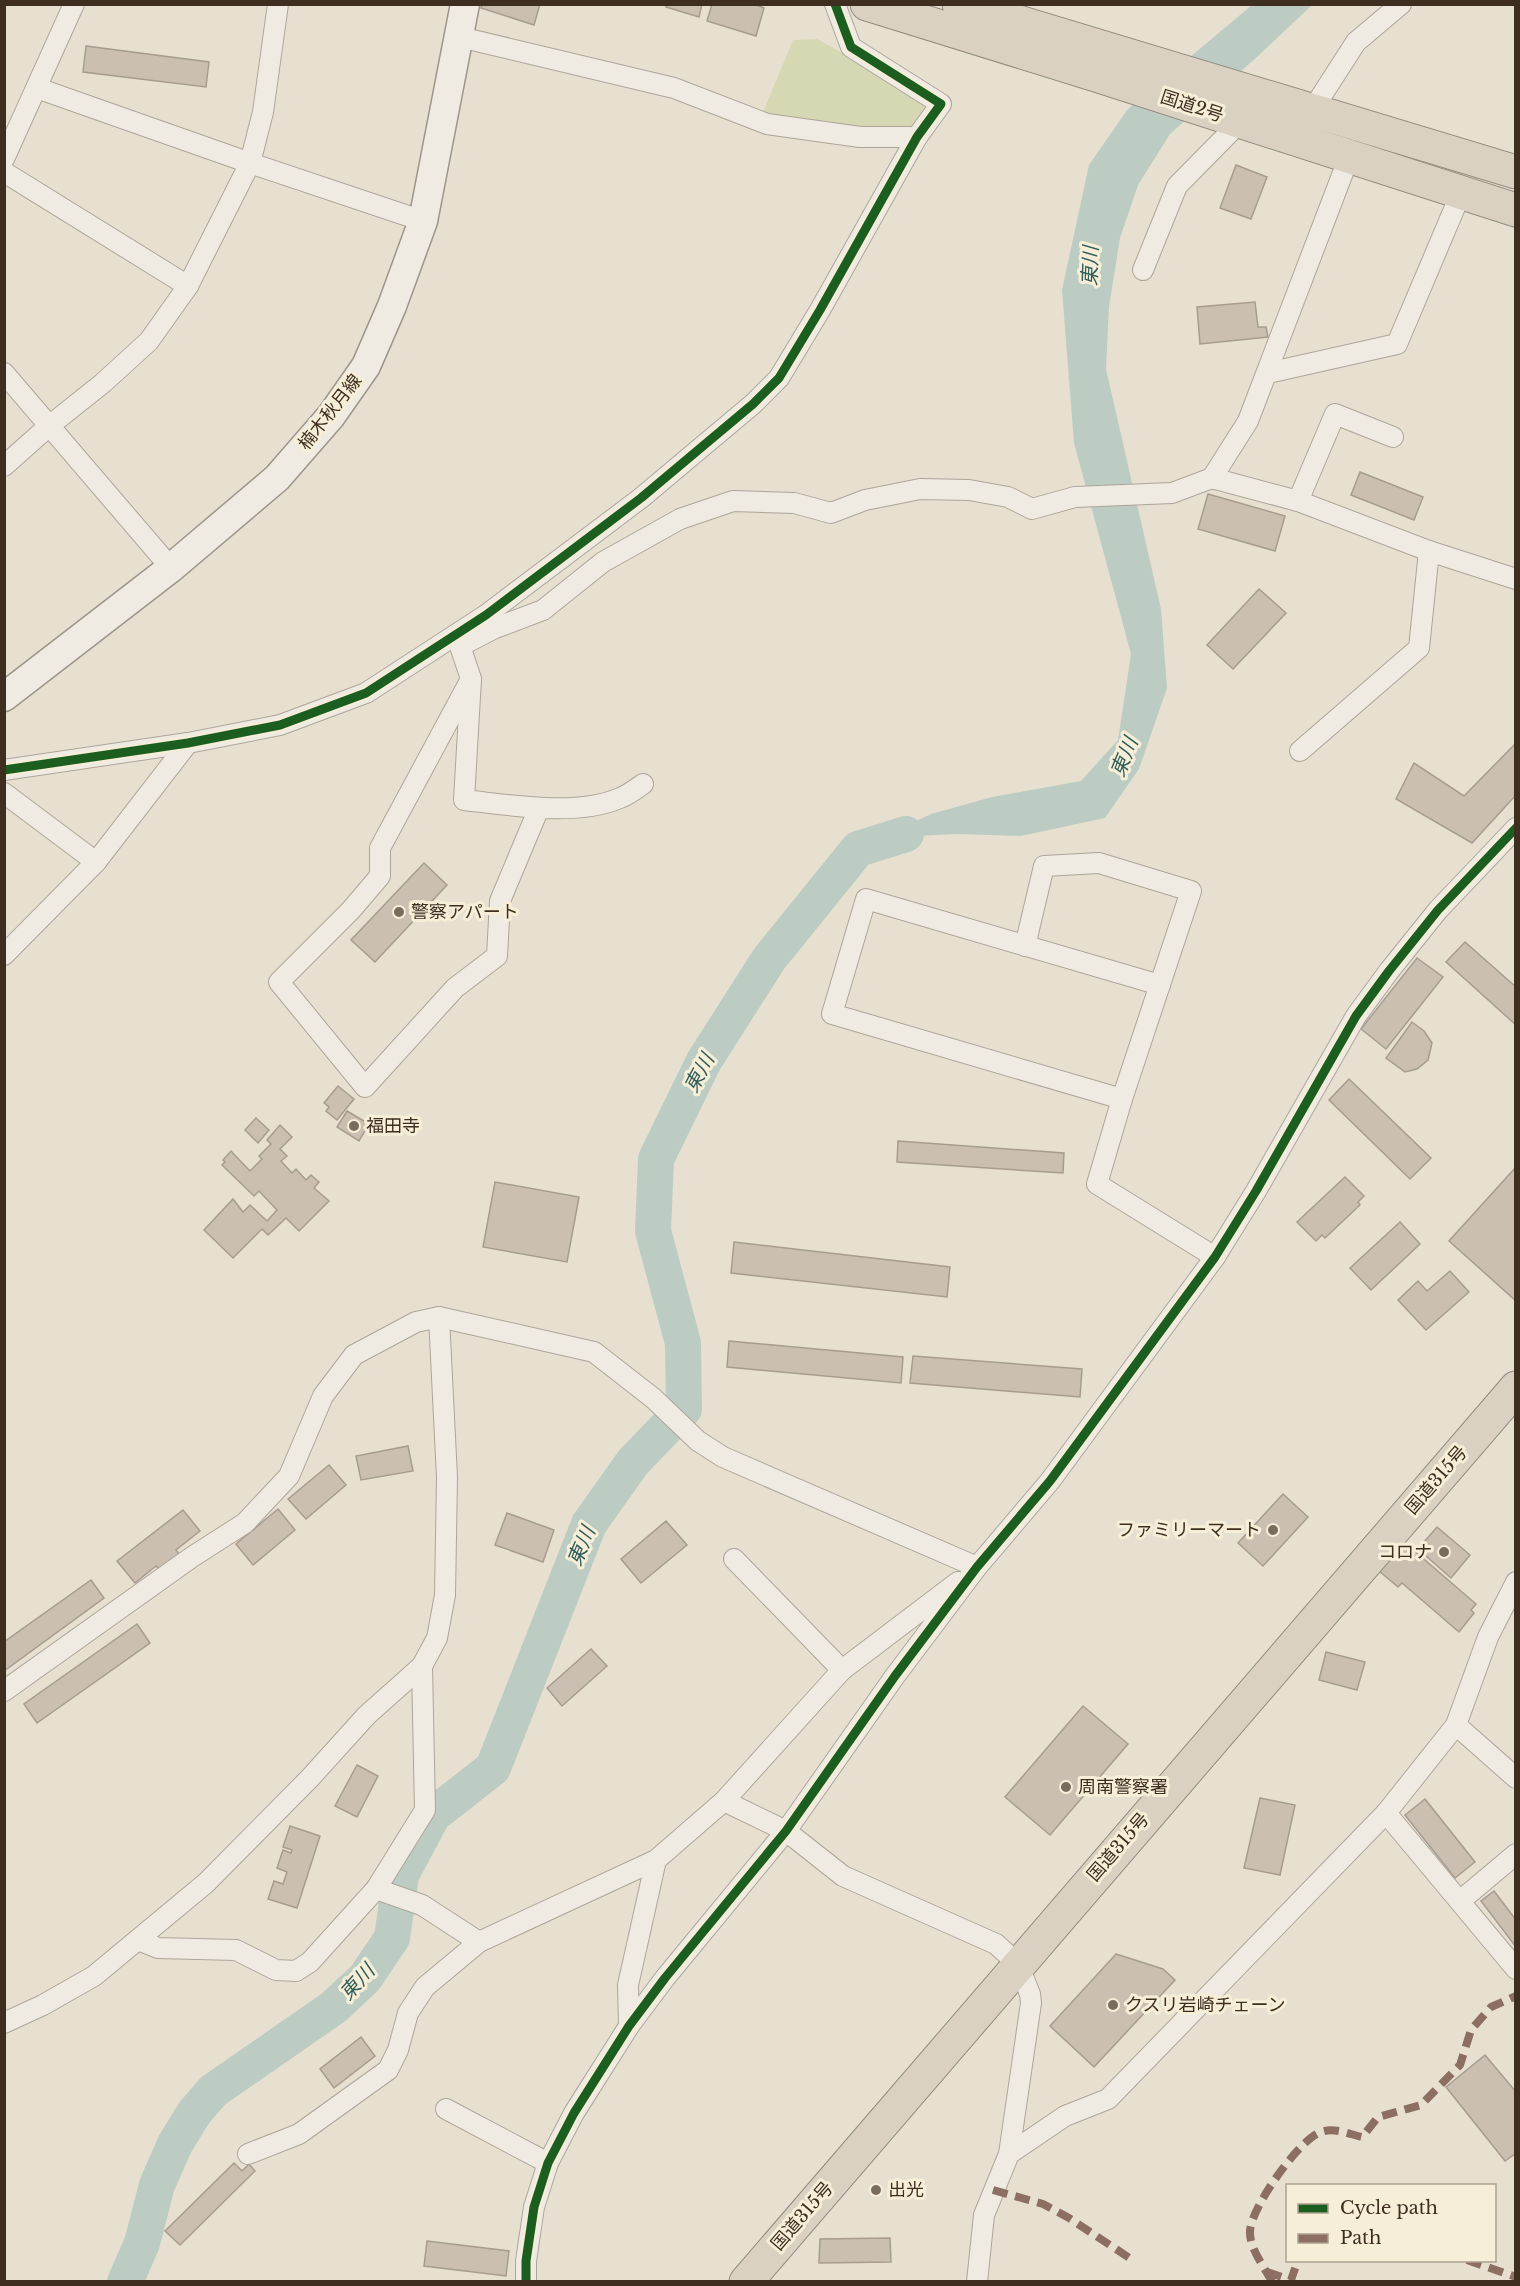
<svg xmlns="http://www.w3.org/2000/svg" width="1520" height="2286" font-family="'Libre Baskerville','Noto Sans JP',serif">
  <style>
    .green { fill: #d6d7b3 }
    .water { fill: #bcccc2 }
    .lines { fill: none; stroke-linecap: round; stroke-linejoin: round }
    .river { stroke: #bcccc2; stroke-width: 36 }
    .building { fill: #cbbfb2; stroke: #a89c90; stroke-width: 1.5 }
    .street-casing { stroke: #ada599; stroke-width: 22 }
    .secondary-casing { stroke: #9c958a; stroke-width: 31 }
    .highway-casing { stroke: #928b80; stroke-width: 35 }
    .street { stroke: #efebe3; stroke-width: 20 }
    .secondary { stroke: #efebe3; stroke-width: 28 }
    .highway { stroke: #dad1c2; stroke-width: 33 }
    .quiet { stroke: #8d6e63; stroke-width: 8; stroke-dasharray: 15 8; stroke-linecap: butt }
    .cycleway-casing { stroke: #f7eed8; stroke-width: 13 }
    .cycleway { stroke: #1b5e20; stroke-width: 9 }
    .poi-dot { fill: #786c5e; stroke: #f7eed8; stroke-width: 2 }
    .labels { text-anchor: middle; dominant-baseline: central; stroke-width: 6; stroke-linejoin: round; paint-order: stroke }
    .street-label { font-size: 18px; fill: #3d2e20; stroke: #f7eed8 }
    .poi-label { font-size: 18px; fill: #3d2e20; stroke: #f7eed8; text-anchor: start }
    .water-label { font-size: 20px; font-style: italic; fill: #2f5d5a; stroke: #f7eed8 }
  </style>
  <rect width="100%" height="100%" fill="#e7e0d1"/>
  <!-- green -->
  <polygon class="green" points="817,39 934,103 916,131 864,134 761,117 793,40"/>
  <!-- water -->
  <polygon class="water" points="1252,5 1312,5 1257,57 1170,134 1138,185 1120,238 1109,307 1106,369 1161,609 1167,688 1139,769 1105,818 1021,836 958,834 914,836 858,849 931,814 992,797 1081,781 1118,740 1131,654 1074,443 1062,290 1089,165 1127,110"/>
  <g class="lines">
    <!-- river -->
    <polyline class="river" points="125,2282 142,2243 157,2185 175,2144 194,2113 213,2091 334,2007 365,1978 392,1938 401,1875 433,1815 493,1768 589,1524 633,1462 684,1409 683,1343 653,1231 656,1159 704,1061 769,959 858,849 906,834"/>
  </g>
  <!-- building -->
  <g class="building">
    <polygon points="482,4 540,4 534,25 481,8"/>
    <polygon points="667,4 702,4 699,17 666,7"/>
    <polygon points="712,4 754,4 764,8 756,36 707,21"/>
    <polygon points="86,46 209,62 206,87 83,72"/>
    <polygon points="1236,165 1267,177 1251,219 1220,208"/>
    <polygon points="1255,302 1258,327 1266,327 1268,337 1200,344 1197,307"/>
    <polygon points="1360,472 1423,497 1414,520 1351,495"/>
    <polygon points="1208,494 1285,516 1275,551 1198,529"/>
    <polygon points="1259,589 1286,613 1233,669 1207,645"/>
    <polygon points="1516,743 1516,795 1472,843 1396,799 1414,763 1464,796"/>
    <polygon points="424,863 447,885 375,962 351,940"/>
    <polygon points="1465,942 1516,987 1516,1025 1446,962"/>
    <polygon points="1417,958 1443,977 1386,1049 1361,1029"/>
    <polygon points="1412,1022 1424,1031 1432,1043 1428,1060 1417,1069 1405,1072 1386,1058"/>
    <polygon points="1349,1079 1431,1158 1410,1179 1329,1100"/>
    <polygon points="338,1086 354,1099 337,1120 326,1111 329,1107 324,1103"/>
    <polygon points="347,1111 369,1124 359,1141 337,1127"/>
    <polygon points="256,1118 269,1130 258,1143 245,1130"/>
    <polygon points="280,1125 292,1137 280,1149 287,1156 281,1161 292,1173 296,1169 306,1180 311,1175 319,1182 314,1188 329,1201 299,1231 286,1218 268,1235 262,1229 233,1258 204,1230 233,1199 243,1212 250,1205 267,1221 277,1210 259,1191 254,1196 222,1165 225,1162 223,1160 231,1151 250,1171 262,1159 259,1156 271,1144 267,1140"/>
    <polygon points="898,1141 1064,1153 1063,1173 897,1162"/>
    <polygon points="1516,1167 1516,1301 1449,1241"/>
    <polygon points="1345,1177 1364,1196 1358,1202 1360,1205 1325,1238 1322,1235 1316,1241 1297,1222"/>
    <polygon points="495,1182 579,1197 567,1262 483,1247"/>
    <polygon points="1400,1222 1420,1244 1371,1290 1350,1268"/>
    <polygon points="734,1242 950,1267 947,1297 731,1273"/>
    <polygon points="1450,1271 1469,1292 1426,1330 1398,1300 1418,1281 1427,1291"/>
    <polygon points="729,1341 903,1357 901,1383 727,1367"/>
    <polygon points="913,1356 1082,1369 1080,1397 910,1383"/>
    <polygon points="408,1446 413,1471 361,1480 356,1456"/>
    <polygon points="329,1465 346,1485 306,1519 288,1499"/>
    <polygon points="1283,1494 1308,1517 1263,1566 1238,1543"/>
    <polygon points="278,1509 295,1530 253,1565 236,1544"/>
    <polygon points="183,1510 200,1531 176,1550 181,1557 161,1572 156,1566 135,1583 117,1561"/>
    <polygon points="507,1513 554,1530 543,1562 495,1545"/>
    <polygon points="666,1521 687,1545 641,1583 621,1559"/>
    <polygon points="1437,1527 1470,1555 1451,1578 1418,1549"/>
    <polygon points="1404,1542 1476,1604 1471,1610 1474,1613 1459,1632 1402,1583 1398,1587 1379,1571"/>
    <polygon points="91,1580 104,1598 4,1671 4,1642"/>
    <polygon points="137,1624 150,1643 37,1723 24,1704"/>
    <polygon points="591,1649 607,1666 562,1706 547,1688"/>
    <polygon points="1326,1652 1365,1662 1357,1690 1319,1680"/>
    <polygon points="1083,1706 1128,1744 1050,1835 1005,1797"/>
    <polygon points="357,1765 378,1776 357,1817 335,1806"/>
    <polygon points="1260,1798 1295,1805 1280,1875 1244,1868"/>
    <polygon points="1425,1799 1475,1862 1455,1878 1405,1815"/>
    <polygon points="290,1826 320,1836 297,1908 268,1899 274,1881 283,1884 287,1872 277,1868 283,1850 291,1853 292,1850 283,1847"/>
    <polygon points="1494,1891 1516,1920 1516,1947 1481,1901"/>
    <polygon points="1116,1954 1163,1969 1175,1980 1094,2067 1050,2026"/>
    <polygon points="361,2037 375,2056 334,2088 320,2069"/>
    <polygon points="1485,2055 1516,2092 1516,2153 1505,2161 1446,2087"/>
    <polygon points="234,2163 242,2171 249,2164 255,2171 180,2245 165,2231"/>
    <polygon points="890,2238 891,2262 819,2263 820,2239"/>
    <polygon points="427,2241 509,2251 506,2276 424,2266"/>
  </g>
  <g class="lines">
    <defs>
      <g id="street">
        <polyline points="460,37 674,88 767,124 860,137 917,137"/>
        <polyline points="37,88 250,163 423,221"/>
        <polyline points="1305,113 1311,112 1356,42 1401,4"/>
        <polyline points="4,159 74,4"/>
        <polyline points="4,172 188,286"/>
        <polyline points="1143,270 1177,186 1240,122 1249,121"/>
        <polyline points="4,373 171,568"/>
        <polyline points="1268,373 1397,344 1461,193"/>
        <polyline points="4,466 49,426 103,383 149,341 188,286 250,163 263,112 278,4"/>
        <polyline points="1212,478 1248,421 1349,157"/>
        <polyline points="1298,501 1335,414 1393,437"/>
        <path d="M460,635V646L471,679L464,800C510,805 576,817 620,798C628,795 636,789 643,784"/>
        <polyline points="460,646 493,629 543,610 603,562 680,519 733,501 794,503 831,513 865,500 920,489 969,490 1008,497 1032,509 1075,497 1172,493 1212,478 1298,501 1429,551 1516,579"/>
        <polyline points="471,679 380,848 380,876 351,910 279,982 365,1087 455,988 497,956 500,901 539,808"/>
        <polyline points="1300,751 1419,648 1429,551"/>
        <polyline points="4,770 188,743 280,725 366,693 486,615 641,498 753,404 779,378 820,310 917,137 941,104 851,47 835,4"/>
        <polyline points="4,793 96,862"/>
        <polyline points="1025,946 1044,866 1099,863 1191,891 1122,1099 1097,1184 1215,1257"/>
        <polyline points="4,955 96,862 188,743"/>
        <polyline points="1122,1099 832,1014 866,899 1160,985"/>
        <polyline points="734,1559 842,1670"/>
        <polyline points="4,1691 192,1557 245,1523 289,1476 323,1396 354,1355 416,1322 439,1317 594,1352 653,1398 698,1441 723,1457 977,1567"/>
        <polyline points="1456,1725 1516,1778"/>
        <polyline points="724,1801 786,1831 843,1876 996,1944 1018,1964 1030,1994 1031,2003 1009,2154 984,2215 977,2282"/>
        <polyline points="1386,1813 1516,1969"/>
        <polyline points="376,1889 422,1905 479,1942"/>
        <polyline points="1460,1901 1516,1854"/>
        <polyline points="138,1940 158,1948 236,1950 276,1970 296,1971 310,1962 376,1889 425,1810 422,1666"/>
        <polyline points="4,2023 43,2005 94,1976 206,1883 310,1778 367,1715 422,1666 437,1638 445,1595 447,1477 439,1317"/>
        <polyline points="629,2026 628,1985 656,1860"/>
        <polyline points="446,2109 548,2163"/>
        <polyline points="248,2154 299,2134 388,2070 398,2050 408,2013 425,1987 479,1942 656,1860 724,1801 842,1670 958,1582"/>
        <polyline points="1009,2154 1065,2116 1108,2099 1386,1813 1456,1725 1488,1637 1516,1582"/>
        <polyline points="526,2282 526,2261 534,2207 548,2163 574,2113 629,2026 665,1978 786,1831 895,1676 977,1567 1050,1481 1215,1257 1256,1191 1356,1016 1389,971 1438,910 1516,828"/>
      </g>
      <polyline id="secondary" points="4,697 171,568 277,478 331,416 366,366 392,306 423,221 465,4"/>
      <g id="highway">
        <polyline points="867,4 1096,75 1516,210"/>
        <polyline points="959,4 1516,172"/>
        <polyline points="746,2282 1516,1388"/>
      </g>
    </defs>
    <!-- street casing -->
    <use href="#street" class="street-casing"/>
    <!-- secondary casing -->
    <use href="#secondary" class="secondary-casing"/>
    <!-- highway casing -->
    <use href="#highway" class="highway-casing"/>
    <!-- street -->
    <use href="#street" class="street"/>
    <!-- secondary -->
    <use href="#secondary" class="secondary"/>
    <!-- highway -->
    <use href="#highway" class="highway"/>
    <!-- quiet -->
    <g class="quiet">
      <polyline points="993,2190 1043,2204 1069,2218 1134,2261"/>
      <polyline points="1467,2260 1516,2277"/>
      <polyline points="1267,2272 1291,2280 1298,2260"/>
      <path d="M1272,2282C1264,2266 1249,2248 1250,2231C1251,2208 1299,2139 1321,2132C1334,2127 1349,2134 1362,2137L1378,2117L1421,2105L1460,2065L1471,2030L1491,2007L1516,1996"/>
    </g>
    <defs>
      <g id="cycleway">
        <polyline points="4,770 188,743 280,725 366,693 486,615 641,498 753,404 779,378 820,310 917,137 941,104 851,47 835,4"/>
        <polyline points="526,2282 526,2261 534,2207 548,2163 574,2113 629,2026 665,1978 786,1831 895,1676 977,1567 1050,1481 1215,1257 1256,1191 1356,1016 1389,971 1438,910 1516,828"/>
      </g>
    </defs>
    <!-- cycleway casing -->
    <use href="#cycleway" class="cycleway-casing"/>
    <!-- cycleway -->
    <use href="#cycleway" class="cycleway"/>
  </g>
  <!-- markers -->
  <g class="poi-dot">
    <circle cx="399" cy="912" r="6"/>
    <circle cx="354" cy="1126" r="6"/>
    <circle cx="1273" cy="1530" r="6"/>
    <circle cx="1444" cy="1552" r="6"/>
    <circle cx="1066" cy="1787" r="6"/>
    <circle cx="1113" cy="2005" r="6"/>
    <circle cx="876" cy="2190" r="6"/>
  </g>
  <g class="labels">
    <!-- street labels -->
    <g class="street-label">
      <text transform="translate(1192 106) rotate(18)">国道2号</text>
      <text transform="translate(330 412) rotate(-52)">楠木秋月線</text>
      <text transform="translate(1436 1480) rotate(-49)">国道315号</text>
      <text transform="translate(1118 1847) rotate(-49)">国道315号</text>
      <text transform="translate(802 2216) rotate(-49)">国道315号</text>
    </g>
    <!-- poi labels -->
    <g class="poi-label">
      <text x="411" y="912">警察アパート</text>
      <text x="366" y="1126">福田寺</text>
      <text x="1261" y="1530" text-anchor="end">ファミリーマート</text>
      <text x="1432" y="1552" text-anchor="end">コロナ</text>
      <text x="1078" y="1787">周南警察署</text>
      <text x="1125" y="2005">クスリ岩崎チェーン</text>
      <text x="888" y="2190">出光</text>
    </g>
    <!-- water labels -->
    <g class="water-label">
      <text transform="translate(1090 266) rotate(-88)">東川</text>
      <text transform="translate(1124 757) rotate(-68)">東川</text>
      <text transform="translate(699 1073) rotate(-62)">東川</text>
      <text transform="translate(581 1546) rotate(-67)">東川</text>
      <text transform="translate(357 1982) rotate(-48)">東川</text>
    </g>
  </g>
  <!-- border -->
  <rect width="1520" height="2286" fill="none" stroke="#3d2e20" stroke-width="12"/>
  <!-- legend -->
  <rect x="1286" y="2184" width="210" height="78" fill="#f7eed8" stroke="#ada18e" stroke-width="1.5"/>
  <rect x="1298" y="2204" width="30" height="9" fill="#1b5e20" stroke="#ada18e" stroke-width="1.5"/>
  <text x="1340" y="2214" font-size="18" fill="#3d2e20">Cycle path</text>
  <rect x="1298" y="2234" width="30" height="9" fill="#8d6e63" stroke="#ada18e" stroke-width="1.5"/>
  <text x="1340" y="2244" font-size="18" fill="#3d2e20">Path</text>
</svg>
